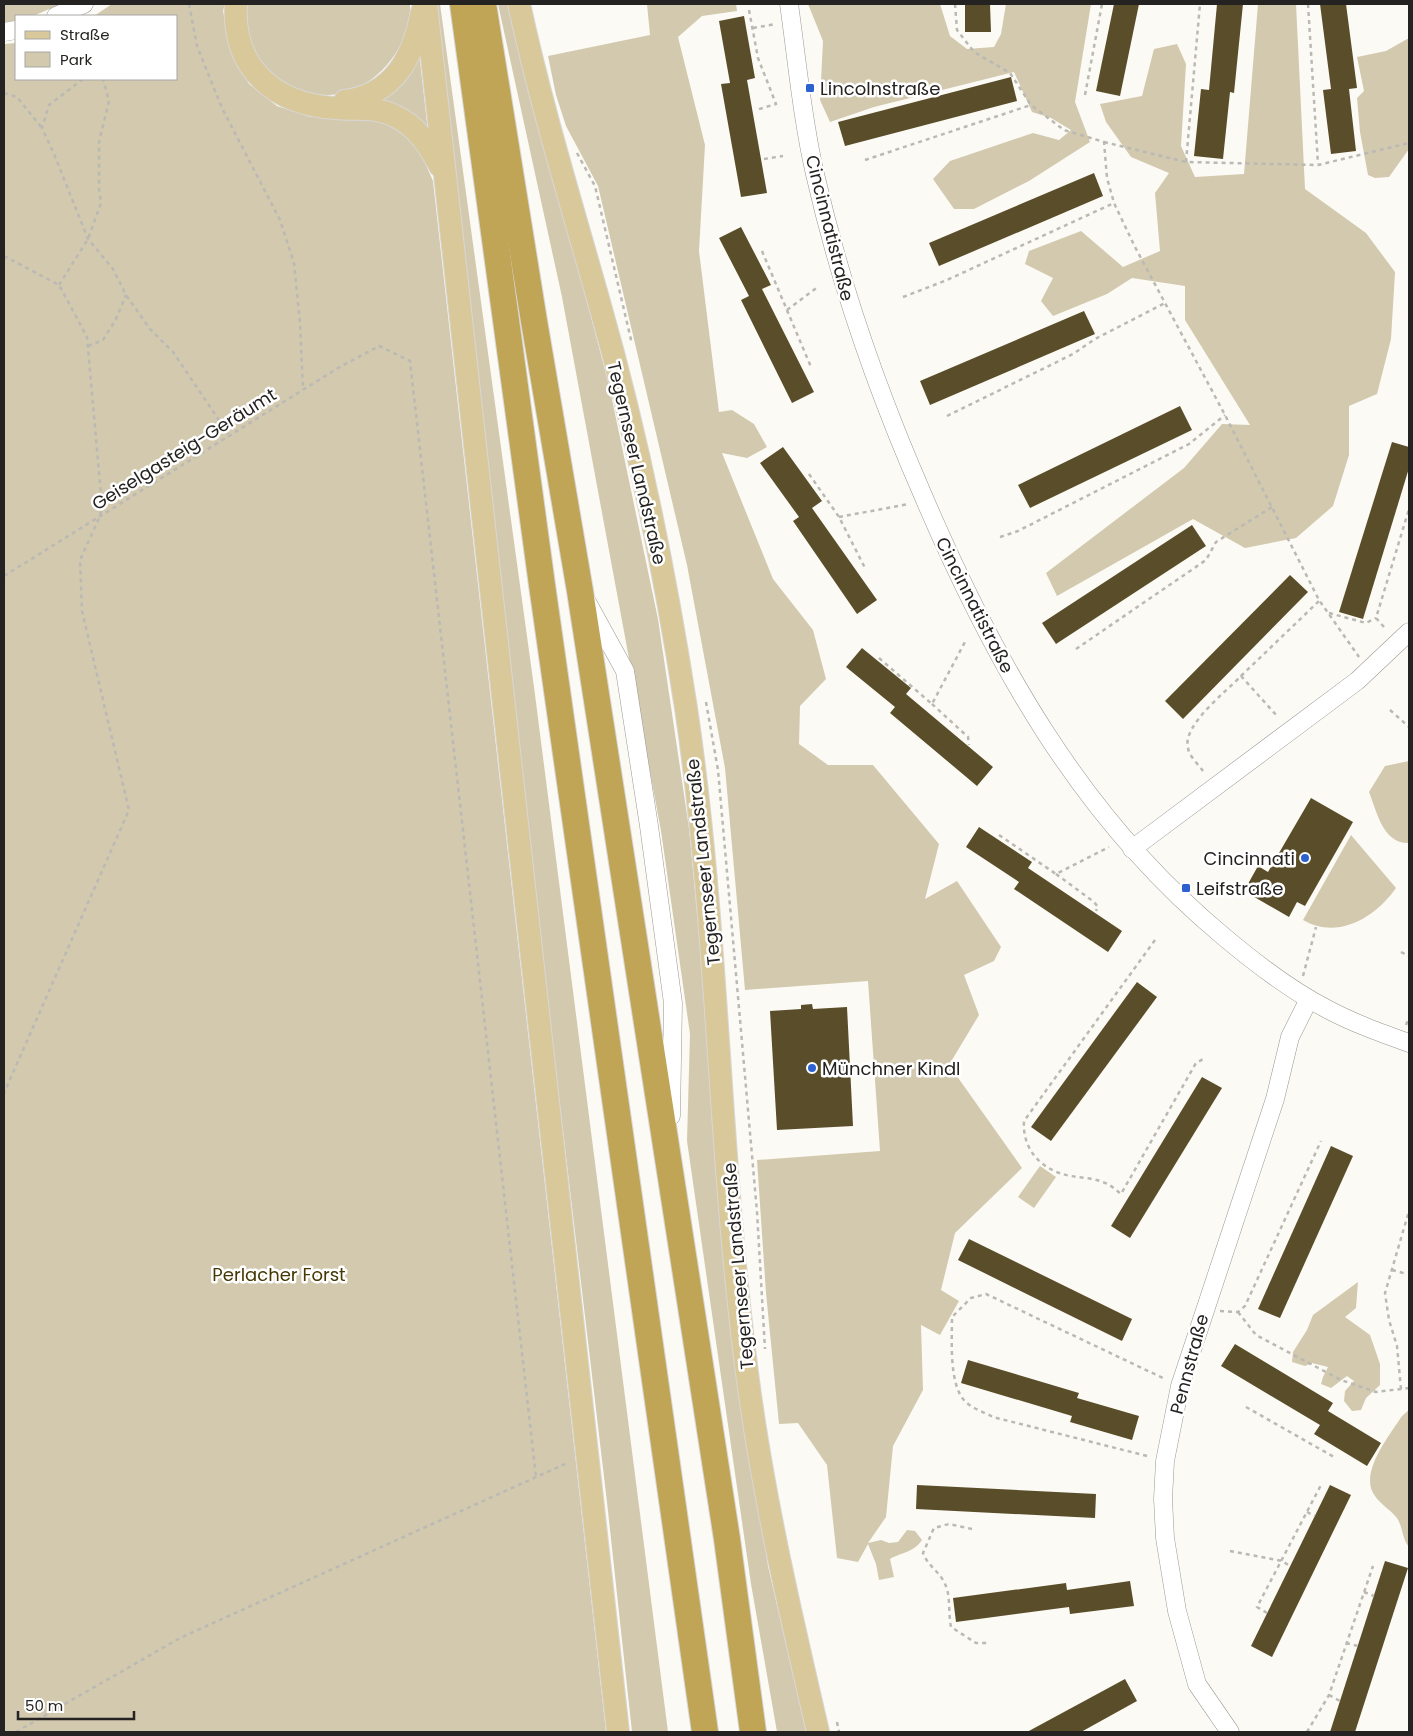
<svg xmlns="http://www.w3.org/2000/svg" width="1413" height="1736" font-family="Poppins,sans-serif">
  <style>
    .green { fill: #d2c9ae }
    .building { fill: #5a4e2a }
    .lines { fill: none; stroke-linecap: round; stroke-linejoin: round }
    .minor-casing { stroke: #999793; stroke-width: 19 }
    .major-casing { stroke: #d8d7d7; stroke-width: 24 }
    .highway-casing { stroke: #d8d7d7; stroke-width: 28 }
    .path { stroke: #bbb9b4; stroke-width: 2.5; stroke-dasharray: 4 4; stroke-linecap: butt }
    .minor { stroke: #fff; stroke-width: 18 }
    .major { stroke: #d9c99a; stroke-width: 22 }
    .highway { stroke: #c0a557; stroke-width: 26 }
    .poi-dot { fill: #2b62d0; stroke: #fff; stroke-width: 2 }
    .labels { text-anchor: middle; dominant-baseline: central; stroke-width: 5; stroke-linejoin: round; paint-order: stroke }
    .poi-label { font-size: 18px; fill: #242321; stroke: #fff; text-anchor: start }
    .street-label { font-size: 18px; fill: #242321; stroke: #fff }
    .park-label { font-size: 18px; fill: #463703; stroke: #fff }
  </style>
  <rect width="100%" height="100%" fill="#fcfaf4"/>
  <!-- green -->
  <g class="green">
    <polygon points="4,4 61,4 33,16 16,16 16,22 4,25"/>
    <polygon points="112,4 225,4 223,11 231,50 249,84 277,106 311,117 357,116 395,127 418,147 433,181 606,1732 4,1732 4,44 16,43 16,79 176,79 176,16 94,16"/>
    <path d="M247,4H410C412,42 382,82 345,93C326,98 294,93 279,81C263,69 248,46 246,27C245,19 247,11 247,4Z"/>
    <polygon points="435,4 440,4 534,687 668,1732 632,1732 607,1502 508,667"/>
    <polygon points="498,4 508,4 609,385 658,619 689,828 742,1390 768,1566 806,1732 777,1732 751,1584 687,1141 690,1034 661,831 562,297"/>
    <path d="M647,4H736L737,11L702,16L678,37L705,145L699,251L719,412L732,410L754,424L767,447L747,458L722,453L773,579L813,630L826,679L800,706L799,744L828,765H873L939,844L925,899L957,881L1001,947L994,961L964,975L979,1015L949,1065L1022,1168L955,1233L941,1290L959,1301L940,1335L921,1325L923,1390L893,1446L886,1517L868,1543L881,1540L889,1543L898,1542L907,1530L915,1531L922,1540C913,1553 904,1551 890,1559L894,1577L879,1580L876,1564L868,1544L858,1562L837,1558L827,1465L798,1423L779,1424L766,1293L757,1160L880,1151L868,981L745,990L725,768L687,565L598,186L566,126L556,95L548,56L650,35Z"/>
    <polygon points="808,4 940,4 950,36 967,49 994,47 1001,34 1006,4 1091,4 1075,102 1090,142 1029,181 974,209 954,209 933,179 950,161 1033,133 1059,140 1071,130 1051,118 1032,112 1014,72 874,107 830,122 820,100 823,41"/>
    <polygon points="1258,4 1296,4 1305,189 1366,233 1395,272 1391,339 1377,394 1349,406 1349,455 1333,506 1296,538 1245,548 1193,519 1057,596 1046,573 1184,468 1222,424 1250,425 1185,320 1185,286 1132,278 1107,294 1053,316 1041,301 1053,278 1025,264 1029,251 1081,231 1123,267 1160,251 1155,193 1169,173 1131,157 1106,122 1100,104 1142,96 1154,49 1177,44 1186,64 1181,146 1195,177 1244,174"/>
    <polygon points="1409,38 1409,149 1389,177 1375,178 1368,175 1360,132 1357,98 1364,91 1357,57 1386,51"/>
    <polygon points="419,52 428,132 371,102"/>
    <path d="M1409,761V843C1383,844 1377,812 1369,792L1385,766Z"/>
    <path d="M1351,835L1396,888C1375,918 1337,940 1303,920Z"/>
    <polygon points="1040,1166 1056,1177 1034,1208 1018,1197"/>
    <polygon points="1358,1282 1356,1308 1345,1317 1370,1335 1380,1364 1380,1385 1366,1398 1361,1410 1352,1411 1344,1401 1345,1391 1354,1381 1347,1376 1331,1388 1321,1384 1323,1377 1328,1367 1312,1363 1305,1366 1292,1362 1293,1352 1307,1330 1313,1315"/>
    <path d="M1409,1410V1547C1402,1539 1403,1527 1397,1518C1391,1510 1381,1505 1375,1496C1358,1474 1389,1436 1402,1416Z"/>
  </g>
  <!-- building -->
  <g class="building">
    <polygon points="965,4 990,4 991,32 965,32"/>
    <polygon points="1114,4 1139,4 1120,96 1096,91"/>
    <polygon points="1217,4 1243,4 1234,93 1230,92 1223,159 1194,156 1201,89 1209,90"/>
    <polygon points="1320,4 1346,4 1357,88 1349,89 1356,151 1331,154 1323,90 1331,89"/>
    <polygon points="744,16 755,78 747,80 767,193 741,197 721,84 730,83 719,21"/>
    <polygon points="1011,77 1017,101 845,146 838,122"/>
    <polygon points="1094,173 1103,196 939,266 929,243"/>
    <polygon points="741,227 771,285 762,289 814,392 792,403 741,300 749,296 719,238"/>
    <polygon points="1084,311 1095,334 930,405 920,381"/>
    <polygon points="1180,406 1192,430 1030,508 1018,485"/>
    <polygon points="1392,442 1409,447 1409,468 1363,619 1339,612"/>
    <polygon points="783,447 822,501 812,508 877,600 857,614 793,521 799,517 760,463"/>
    <polygon points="1192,525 1206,546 1056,644 1042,623"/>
    <polygon points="1290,575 1308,592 1183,719 1165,701"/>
    <polygon points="862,648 911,688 906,694 993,767 977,786 890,713 895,707 846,667"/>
    <polygon points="1311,798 1353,822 1305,906 1297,902 1289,917 1244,891 1258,866 1268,872"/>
    <polygon points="979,827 1032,862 1028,868 1122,931 1108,952 1014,889 1019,882 966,847"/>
    <polygon points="1137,982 1157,997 1051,1141 1031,1127"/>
    <polygon points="812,1004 813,1009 847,1007 853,1126 777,1130 770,1011 801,1009 801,1005"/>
    <polygon points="1202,1077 1222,1088 1130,1238 1111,1226"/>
    <polygon points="1331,1146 1353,1156 1280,1318 1258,1309"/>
    <polygon points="969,1239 1132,1319 1122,1341 958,1260"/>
    <polygon points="1235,1344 1333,1403 1328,1411 1381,1443 1367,1466 1314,1434 1320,1425 1221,1366"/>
    <polygon points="968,1360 1079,1393 1077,1398 1139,1416 1132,1440 1070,1422 1072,1416 961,1383"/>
    <polygon points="917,1485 1096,1494 1095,1518 916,1509"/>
    <polygon points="1330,1485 1351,1495 1272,1657 1251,1646"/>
    <polygon points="1385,1561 1408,1568 1355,1732 1330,1732"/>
    <polygon points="1130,1581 1134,1606 1070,1614 1069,1607 956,1622 953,1598 1066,1583 1067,1590"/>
    <polygon points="1125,1679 1137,1701 1081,1732 1027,1732"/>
  </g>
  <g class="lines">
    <defs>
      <g id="minor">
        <path d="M789,4C797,60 802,118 815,174C840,284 877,390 922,493C994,662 1080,817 1223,936C1255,963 1290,990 1327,1009C1353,1023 1381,1033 1409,1043"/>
        <polyline points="56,16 84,4"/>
        <polyline points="4,32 16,30"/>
        <polyline points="587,602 625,671 649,826 673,1003 671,1116"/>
        <polyline points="1132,849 1357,681 1409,632"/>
        <polyline points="1230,1732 1197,1684 1177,1611 1165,1538 1163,1499 1165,1461 1180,1386 1275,1099 1290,1037 1309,999"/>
      </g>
      <g id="major">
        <path d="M236,4C232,68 274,104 335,108C356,110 376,106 395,116C417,126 429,146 440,166"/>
        <polyline points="426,4 618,1732"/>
        <path d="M519,4C541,105 571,203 599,302C637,435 665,572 686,708C720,936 718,1167 750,1395C766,1509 792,1620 818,1732"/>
        <path d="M345,101C395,94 413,57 422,12"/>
      </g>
      <g id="highway">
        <polyline points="463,4 542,585 705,1732"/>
        <polyline points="483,4 534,321 580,591 727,1539 753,1732"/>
      </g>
    </defs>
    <!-- minor casing -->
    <use href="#minor" class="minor-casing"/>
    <!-- major casing -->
    <use href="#major" class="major-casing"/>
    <!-- highway casing -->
    <use href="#highway" class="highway-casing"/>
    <!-- path -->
    <g class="path">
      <polyline points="189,4 197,46 222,108 280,220 294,263 300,323 303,389"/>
      <polyline points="955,4 957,30 974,52 1010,73 1031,105 1064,130 1104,142 1107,178 1114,203 1135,247 1225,415 1319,600 1359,657"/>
      <polyline points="1308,4 1318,164"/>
      <polyline points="749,10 758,58 776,104 756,110"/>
      <polyline points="753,28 776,24"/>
      <polyline points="83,79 49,105 42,128 54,154 88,239 113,269 126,295 150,329 173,352 229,435"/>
      <polyline points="4,93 17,97 42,128"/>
      <polyline points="1085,95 1102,4"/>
      <polyline points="1104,142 1186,162 1318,165 1409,143"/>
      <polyline points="577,153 595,186 632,344"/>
      <polyline points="764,159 783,156"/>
      <polyline points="865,160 1031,105"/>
      <polyline points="1186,162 1200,4"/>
      <polyline points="762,251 811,367"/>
      <polyline points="4,256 59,285 87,337 102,506 100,516 80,560 82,611 129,810 4,1093"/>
      <polyline points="59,285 88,239 101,203 99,189 99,142 109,101 103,79"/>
      <polyline points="903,297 947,280 1114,203"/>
      <polyline points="787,310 819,286"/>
      <polyline points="88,346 103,340 116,319 126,295"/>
      <polyline points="947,416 1073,354 1095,339 1165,303"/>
      <polyline points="809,474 839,517 865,568"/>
      <polyline points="839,517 909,504"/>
      <polyline points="1000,537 1018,531 1189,444 1225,415"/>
      <polyline points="4,576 338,368 379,346 410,361 536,1477"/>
      <polyline points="1329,613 1366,623 1376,618"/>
      <polyline points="1384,627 1376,618 1409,509"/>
      <polyline points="1076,649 1206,560 1216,542 1272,507"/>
      <polyline points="879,658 932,704 966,640"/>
      <polyline points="1241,676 1319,601"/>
      <polyline points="706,702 718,770 757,1212 765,1349"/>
      <polyline points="932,704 968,737 969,745"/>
      <polyline points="1390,710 1409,727"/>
      <path d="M1203,771C1198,764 1189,756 1188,748C1182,725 1226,692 1241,676L1278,717"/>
      <polyline points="999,835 1056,874 1109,847"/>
      <polyline points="1056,874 1094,902 1098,907 1096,911"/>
      <path d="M1155,940L1024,1121C1022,1150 1042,1171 1071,1176C1082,1178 1095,1178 1105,1183C1111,1185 1116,1190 1121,1194L1196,1063L1205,1058"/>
      <polyline points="1401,952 1409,956"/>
      <polyline points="1303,976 1316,927"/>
      <polyline points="1406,1025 1409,1018"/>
      <polyline points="1392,1270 1407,1274"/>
      <polyline points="1220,1311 1238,1312 1245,1306 1321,1141"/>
      <polyline points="1238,1312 1256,1335 1341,1380 1376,1392 1409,1388"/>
      <polyline points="1401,1389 1397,1346 1389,1320 1385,1293 1409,1211"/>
      <polyline points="1246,1407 1334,1457"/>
      <path d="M1147,1456L993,1417C984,1412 970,1408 963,1399C949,1381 952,1339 952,1317L971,1298L986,1294L1165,1379"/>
      <polyline points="1307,1512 1315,1516"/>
      <path d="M972,1529L949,1524L934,1528L923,1553C927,1565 940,1572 945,1584C951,1596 948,1613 951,1627L976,1643H990"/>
      <polyline points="1230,1551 1282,1561 1290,1566"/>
      <polyline points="1364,1592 1374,1596"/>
      <polyline points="1267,1613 1257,1607 1321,1485"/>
      <polyline points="1346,1643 1358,1646"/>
      <polyline points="1329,1695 1340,1701"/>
      <polyline points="837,1722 839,1732"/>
      <polyline points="16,1732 180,1638 565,1464"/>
      <polyline points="1307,1732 1329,1695 1373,1566"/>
    </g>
    <!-- minor -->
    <use href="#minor" class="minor"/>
    <!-- major -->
    <use href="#major" class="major"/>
    <!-- highway -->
    <use href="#highway" class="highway"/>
  </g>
  <!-- markers -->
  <g class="poi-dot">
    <rect x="805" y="83" width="10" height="10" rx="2.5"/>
    <circle cx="1305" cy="858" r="5"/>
    <rect x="1181" y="883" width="10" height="10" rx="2.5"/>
    <circle cx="812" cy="1068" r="5"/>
  </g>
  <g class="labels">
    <!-- poi labels -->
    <g class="poi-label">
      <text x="820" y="88">Lincolnstraße</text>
      <text x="1295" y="858" text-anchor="end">Cincinnati</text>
      <text x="1196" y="888">Leifstraße</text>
      <text x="822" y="1068">Münchner Kindl</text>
    </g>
    <!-- street labels -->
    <g class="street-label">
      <text transform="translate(830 228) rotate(76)">Cincinnatistraße</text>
      <text transform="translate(184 449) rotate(-32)">Geiselgasteig-Geräumt</text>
      <text transform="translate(637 463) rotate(77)">Tegernseer Landstraße</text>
      <text transform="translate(975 605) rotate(63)">Cincinnatistraße</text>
      <text transform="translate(703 862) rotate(-96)">Tegernseer Landstraße</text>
      <text transform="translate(738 1266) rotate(-95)">Tegernseer Landstraße</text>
      <text transform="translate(1189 1364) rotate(-75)">Pennstraße</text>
    </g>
    <!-- park labels -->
    <g class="park-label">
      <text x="279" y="1274">Perlacher Forst</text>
    </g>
  </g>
  <!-- border -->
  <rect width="1413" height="1736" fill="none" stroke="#242321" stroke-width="10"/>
  <!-- legend -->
  <rect x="15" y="15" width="162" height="65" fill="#ffffff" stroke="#a7a7a6"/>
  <rect x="25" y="31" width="25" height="8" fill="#d9c99a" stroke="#a7a7a6"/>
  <text x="60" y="40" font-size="15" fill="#242321">Straße</text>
  <rect x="25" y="52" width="25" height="15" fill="#d2c9ae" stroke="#a7a7a6"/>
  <text x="60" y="65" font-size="15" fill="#242321">Park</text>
  <!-- scale -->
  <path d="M18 1711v8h116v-8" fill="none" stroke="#242321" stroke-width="2.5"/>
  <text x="25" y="1711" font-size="15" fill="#242321" stroke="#ffffff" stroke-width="4" paint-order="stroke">50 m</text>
</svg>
